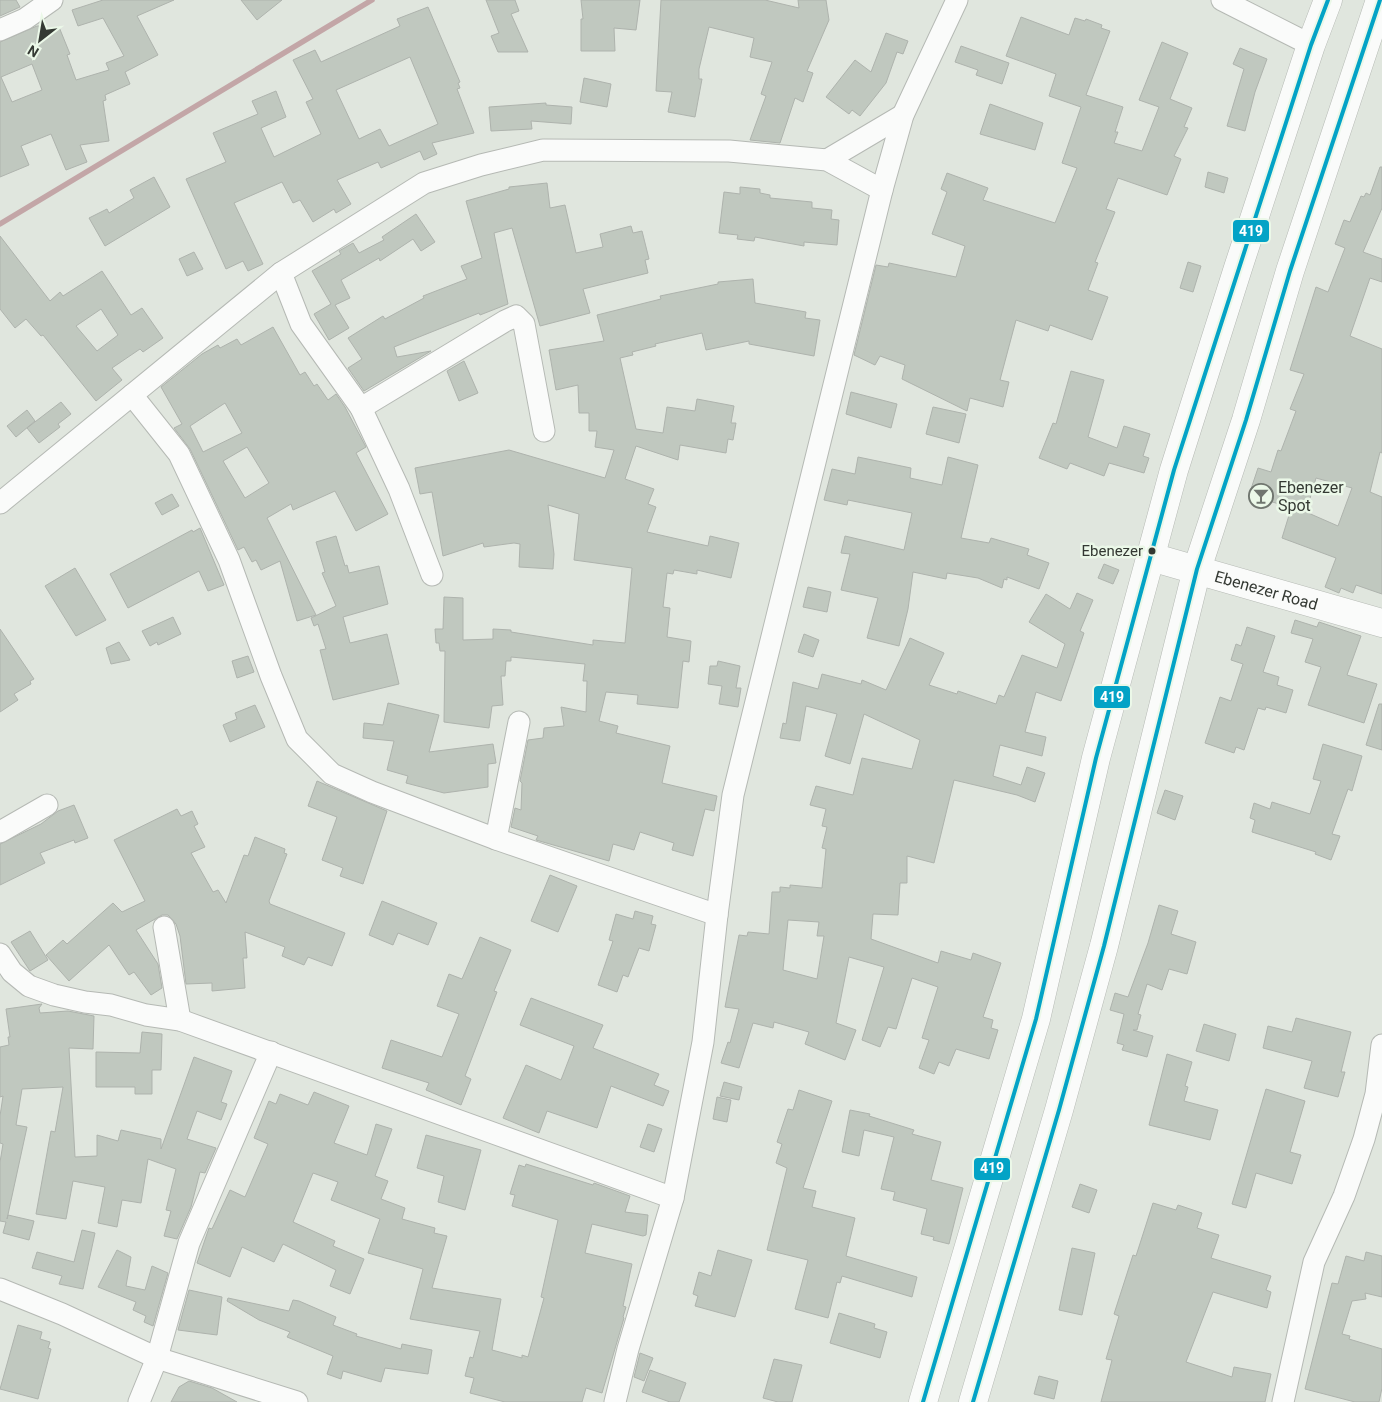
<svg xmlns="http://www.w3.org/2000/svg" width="1382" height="1402" font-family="Roboto,sans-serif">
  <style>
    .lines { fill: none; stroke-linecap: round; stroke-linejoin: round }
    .stream { stroke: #c3a6a7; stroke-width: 5.5 }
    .building { fill: #c0c8bf; stroke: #aeb3ad; fill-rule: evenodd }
    .street-casing { stroke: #b5b9b4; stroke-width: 23 }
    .secondary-casing { stroke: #b5b9b4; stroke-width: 29 }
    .street { stroke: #fafbfa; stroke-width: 21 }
    .secondary { stroke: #fafbfa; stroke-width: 28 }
    .bus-1-casing { stroke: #ebf8e8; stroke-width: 8 }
    .bus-1 { stroke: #03a3c6; stroke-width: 4 }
    .bus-dot { fill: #343933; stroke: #ebf8e8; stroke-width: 2 }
    .labels { text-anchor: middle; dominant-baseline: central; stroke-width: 5; stroke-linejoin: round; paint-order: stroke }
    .bus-label { font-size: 15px; fill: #343933; stroke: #ebf8e8; text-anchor: end }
    .poi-label { font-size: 16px; fill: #343933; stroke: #ebf8e8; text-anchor: start }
    .street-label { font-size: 16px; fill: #343933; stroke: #ebf8e8 }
    .line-badge { stroke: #ebf8e8; stroke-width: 2 }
    .badge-label { font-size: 14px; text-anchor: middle; font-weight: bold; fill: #fff }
  </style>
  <rect width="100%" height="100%" fill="#e0e6de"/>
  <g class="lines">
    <!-- stream -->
    <polyline class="stream" points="0,224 372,0"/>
  </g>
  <!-- building -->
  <g class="building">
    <polygon points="0,0 16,0 20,7 0,16"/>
    <path d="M103,0H174L137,16L158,55L125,72L130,84L105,95L106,100L103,101L109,141L80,145L87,162L66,170L51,134L21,146L29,165L0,177V42L37,26H40L44,34L59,27L70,54L67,55L76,80L109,70L106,63L124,56L103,18L78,26L72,10ZM32,64L42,90L12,102L1,77Z"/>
    <polygon points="241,0 282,0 257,20"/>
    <polygon points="486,0 515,0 519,11 511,14 528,52 498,52 491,36 499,33"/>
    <polygon points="581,0 640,0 636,30 614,28 615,51 581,51 581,19 583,19"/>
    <polygon points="661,0 765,0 799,8 798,0 826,0 829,20 807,71 813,73 803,102 795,98 780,143 750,140 766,96 761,94 772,62 750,57 754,38 709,27 699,69 699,79 702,79 695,117 668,112 672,92 656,91"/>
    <path d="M428,7L460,82L458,83L460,88L457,89L474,133L432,143L437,154L424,160L420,151L381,168L378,162L337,180L351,204L336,213L334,209L313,222L300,200L293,203L282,182L234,203L263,264L248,271L243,261L226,269L186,179L226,162L213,133L258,114L252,101L276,91L286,117L261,128L274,157L321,134L306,102L313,99L293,60L315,50L321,62L400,26L397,19ZM410,57L438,124L389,146L380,129L359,139L336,90Z"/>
    <polygon points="1021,17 1069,35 1075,18 1085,21 1086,19 1102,25 1101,28 1110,31 1086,95 1123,107 1115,132 1118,132 1114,143 1142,151 1159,107 1139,100 1162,42 1188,53 1170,99 1192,108 1184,127 1188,128 1174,156 1181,159 1167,195 1118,178 1106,209 1115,212 1095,262 1098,263 1088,290 1108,297 1092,340 1050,325 1048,331 1016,320 1000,380 1009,382 1003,407 970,398 967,411 902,379 905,365 880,356 875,365 854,355 876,265 888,267 889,263 956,277 965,246 932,234 947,192 941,189 947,173 988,188 983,200 1055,223 1077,168 1062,163 1081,107 1049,96 1056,74 1006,56"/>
    <polygon points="886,33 908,41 903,54 897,52 886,83 860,116 852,110 849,114 826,97 855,60 871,72"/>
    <polygon points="961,46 1009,63 1002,84 976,75 978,70 955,62"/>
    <polygon points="1240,48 1267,59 1255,92 1245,131 1227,126 1244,69 1233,64"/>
    <polygon points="584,78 611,84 607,107 580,102"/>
    <polygon points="546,103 546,105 572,107 571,124 531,121 532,129 491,131 489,107"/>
    <polygon points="990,104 1043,123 1035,150 980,134"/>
    <path d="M1380,167H1382V208L1363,252L1382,259V282L1370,278L1350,336L1382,349V453L1380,452L1370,492L1382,497V594L1356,585L1353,593L1341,588L1339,593L1325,587L1336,558L1282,538L1290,512L1278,509L1279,504L1249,495L1258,468L1271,472L1278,450L1281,451L1296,411L1290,409L1304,374L1290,370L1316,287L1328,292L1345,248L1335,244L1344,220L1350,222L1361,196L1364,197L1366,193L1370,195ZM1316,478L1352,488L1338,526L1306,512Z"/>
    <polygon points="1208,172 1228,178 1224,193 1205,187"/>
    <polygon points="154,177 170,207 105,246 89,218 107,209 109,213 134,198 130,190"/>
    <polygon points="547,183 550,208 565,205 576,253 603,247 600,234 631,226 633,233 642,231 649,259 645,260 648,273 583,289 590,313 540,326 512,228 494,233 508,304 480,315 479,313 394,347 397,357 431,351 364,391 348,368 362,359 348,338 383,316 385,319 424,298 423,296 467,279 461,266 482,258 466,201 509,189 509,187"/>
    <polygon points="740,187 760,189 760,193 770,195 770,198 812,202 812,208 832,210 831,219 839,220 837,245 804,242 804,246 755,237 754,241 737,239 738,235 719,233 724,192 740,194"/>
    <polygon points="416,214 435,242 421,251 413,239 380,261 379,258 341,280 350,298 335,305 349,328 329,340 314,314 331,304 312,271 341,254 339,251 353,243 359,253 384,240 382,237"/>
    <path d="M0,236L50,301L60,292L63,296L102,271L131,315L142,308L163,338L143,352L140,349L112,368L122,380L96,401L43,335L41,336L26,319L15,328L0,309ZM101,309L118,335L97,351L76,326Z"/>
    <polygon points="194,252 203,269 187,276 179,259"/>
    <polygon points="1188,262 1201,266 1193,292 1180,288"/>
    <polygon points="753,279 755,303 806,312 805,318 820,320 814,356 749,344 749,341 706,350 702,333 655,344 656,346 632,352 633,355 620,358 636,429 663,433 667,407 695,411 697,399 734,406 731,423 736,423 733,440 728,439 726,453 680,445 678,460 636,446 625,479 654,489 648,504 656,507 647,532 708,546 710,536 739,543 731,578 697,570 697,574 674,570 673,574 667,573 663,607 670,608 667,637 691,641 689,662 683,661 678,708 637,704 638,695 606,692 599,721 618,726 616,733 670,746 662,783 717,796 714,811 705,809 693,856 672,850 674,843 640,832 634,850 613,844 609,861 536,840 538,836 511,827 515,808 521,810 522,783 520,781 528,740 543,738 544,728 564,726 561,707 586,712 587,681 583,681 585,664 511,657 511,661 506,661 505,676 501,676 503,705 492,706 489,728 444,722 445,651 440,651 439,643 436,643 435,629 443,629 444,597 463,598 463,640 493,639 493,629 511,630 511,632 593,645 593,640 625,643 632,568 574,560 579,514 548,505 554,554 553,569 519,567 520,544 514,543 484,547 483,543 443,556 432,492 420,494 415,468 509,450 605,478 614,450 595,447 597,431 589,431 589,413 579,413 578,385 556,390 549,350 604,341 597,315 661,299 660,296 718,284 718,282"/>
    <path d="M273,327L300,375L305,372L314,386L317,384L328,400L336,394L345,407L366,447L356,453L388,514L356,531L335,491L293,510L291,504L267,518L316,615L297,621L280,561L261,570L256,560L252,562L244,547L238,550L190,449L174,428L182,424L161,387L202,354L218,345L220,348L237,339L241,345ZM225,403L242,433L203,452L190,426ZM247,447L269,483L245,498L223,461Z"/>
    <polygon points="464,361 478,393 459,401 447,371"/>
    <polygon points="1071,371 1104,380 1088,437 1117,448 1124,426 1150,434 1143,456 1149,458 1144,473 1109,463 1104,476 1070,463 1067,469 1039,458 1053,423 1056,424"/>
    <polygon points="851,392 897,404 891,428 846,414"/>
    <polygon points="61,402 71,414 58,424 60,427 39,443 27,428"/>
    <polygon points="933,407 966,414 959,443 926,434"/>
    <polygon points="27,410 35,421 16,437 7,426"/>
    <polygon points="858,457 911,468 910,478 942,485 948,457 978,465 961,538 989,543 991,538 1029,549 1027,555 1049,563 1039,589 1007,577 1007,580 1004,579 1002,588 978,578 947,573 946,579 913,572 908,609 899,646 867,638 878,598 841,590 850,554 841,553 845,536 904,550 912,513 848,500 847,505 824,500 832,469 855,474"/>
    <polygon points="172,494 179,506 162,515 155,503"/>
    <polygon points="200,528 224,585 208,591 199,571 128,608 110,574 192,530 193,532"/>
    <polygon points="336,536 345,566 347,565 349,573 379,566 388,604 343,617 350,643 387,634 399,684 333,700 320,650 326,649 318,624 314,626 311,618 336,606 322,573 325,572 316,542"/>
    <polygon points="1104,564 1119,570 1113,584 1098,578"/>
    <polygon points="75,568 106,620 76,636 45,586"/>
    <polygon points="808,587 831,592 827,612 803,607"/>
    <path d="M1077,593L1093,600L1080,631L1084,633L1061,701L1036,692L1025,732L1046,737L1042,756L1000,745L993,776L1021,785L1027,767L1045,773L1035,802L1017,795L954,780L934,863L907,856V883H900L898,915L873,914L871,939L938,963L941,951L971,960L973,953L1001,963L983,1017L993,1020L991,1028L998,1030L989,1059L956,1049L949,1066L939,1062L934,1074L919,1068L929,1040L922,1038L938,987L912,978L896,1029L888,1027L880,1047L862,1040L884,967L849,957L836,1023L856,1030L845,1060L805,1044L809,1032L774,1022L773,1028L753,1023L739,1068L721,1063L728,1042L730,1043L739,1009L725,1007L739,935L747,936L748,932L769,934L772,892H780V887L790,888V885L822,888L826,849L822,848L827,827L822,826L826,809L810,805L816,786L853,795L862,758L912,769L920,740L864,714L850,764L825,756L837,714L806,706L800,741L780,738L783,723L786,724L793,682L818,689L822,674L861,684L862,680L886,690L910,638L944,653L929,685L957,694L958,691L996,704L999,695L1004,697L1022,655L1057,668L1065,644L1029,622L1046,594L1070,609ZM788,920L819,922L817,936H824L817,979L783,970Z"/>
    <polygon points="173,617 181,634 158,645 157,642 150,646 142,631"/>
    <polygon points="1295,620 1317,627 1319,622 1361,636 1347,675 1377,684 1364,723 1308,705 1321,667 1305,662 1313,639 1291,633"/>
    <polygon points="1247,627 1275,636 1263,672 1279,677 1277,685 1293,690 1286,713 1266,707 1265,710 1258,708 1244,750 1236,747 1234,753 1205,743 1220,697 1231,701 1243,664 1231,660 1236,644 1241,646"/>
    <polygon points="0,629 34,679 30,681 31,684 14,694 18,700 0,712"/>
    <polygon points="804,634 819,640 813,657 798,652"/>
    <polygon points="119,642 130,660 111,664 106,648"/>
    <polygon points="248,656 254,672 237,678 232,661"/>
    <polygon points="718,661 740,666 736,688 741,688 738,707 719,704 722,686 708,684 710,666 717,666"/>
    <polygon points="388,703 439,715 429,752 493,744 496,763 488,764 488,787 444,793 406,783 408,776 387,770 394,741 363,738 364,723 383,725"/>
    <polygon points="1379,704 1382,704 1382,750 1366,745"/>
    <polygon points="255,705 265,727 230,742 223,725 237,719 235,713"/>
    <polygon points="1323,744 1362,756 1352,791 1348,789 1332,834 1340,836 1331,860 1315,854 1316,852 1252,832 1255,820 1250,818 1254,803 1270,809 1272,802 1310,814 1321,781 1313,779"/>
    <polygon points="317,781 387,811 363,884 340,876 343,868 322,860 337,817 308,806"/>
    <polygon points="1165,790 1183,796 1175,820 1157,813"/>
    <polygon points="74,805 88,838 75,843 74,840 40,853 45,863 0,885 0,844 41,824 58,811"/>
    <polygon points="177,809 181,816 192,811 198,824 194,826 205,847 191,853 213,892 218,890 226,903 244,855 248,856 255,837 285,849 284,853 287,854 269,901 270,904 345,933 332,966 308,957 304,965 282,956 285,947 245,932 247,958 243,958 245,988 212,991 212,983 186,984 180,936 176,924 168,915 162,915 136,930 158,964 162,988 151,995 134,972 129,975 109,945 69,981 46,955 63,940 67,944 113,903 122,912 145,901 114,840"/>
    <polygon points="550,875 577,886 558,932 531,921"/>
    <polygon points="382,901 437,923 428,945 398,933 393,945 369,935"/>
    <polygon points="1159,905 1178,911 1171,934 1196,942 1187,974 1169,969 1162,990 1147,984 1138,1014 1141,1015 1137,1030 1133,1030 1153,1036 1147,1057 1122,1050 1124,1045 1117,1043 1124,1014 1110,1010 1115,993 1128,997 1148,943"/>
    <polygon points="635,911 653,916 651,924 656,925 649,951 639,948 628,977 623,975 617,992 598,985 613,941 609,940 616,914 633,919"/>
    <polygon points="30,931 48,960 30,971 11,942"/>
    <polygon points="480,937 511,950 494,991 497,992 465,1076 471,1079 461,1105 426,1090 429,1083 382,1068 391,1040 442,1057 459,1014 437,1006 449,974 462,979"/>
    <polygon points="531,998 603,1025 593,1048 659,1074 654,1085 669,1091 663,1106 611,1086 597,1128 547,1111 539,1133 503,1118 526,1065 561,1080 574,1046 520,1025"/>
    <polygon points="42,1004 39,1008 40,1013 68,1011 94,1016 93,1049 69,1048 75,1157 97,1156 97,1135 118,1141 121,1130 161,1139 161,1149 194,1057 232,1071 221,1102 227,1104 221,1120 197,1111 187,1139 216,1148 205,1173 200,1172 191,1207 177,1239 164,1236 171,1211 166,1210 176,1169 148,1159 141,1203 122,1200 117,1227 98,1223 105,1187 73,1181 66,1219 36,1214 51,1131 55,1132 63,1087 22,1089 16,1125 27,1127 7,1219 8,1215 34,1221 29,1240 3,1233 6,1222 0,1221 0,1162 3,1144 0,1143 0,1116 3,1096 0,1097 0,1047 9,1045 8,1037 10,1037 6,1009"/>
    <polygon points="1296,1018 1351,1032 1341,1072 1345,1072 1338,1097 1304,1088 1312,1061 1263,1048 1268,1026 1292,1032"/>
    <polygon points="1204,1024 1236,1034 1229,1061 1196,1051"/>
    <polygon points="142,1032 162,1034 161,1070 152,1070 152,1094 135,1094 135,1087 96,1087 96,1052 140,1053"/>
    <polygon points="1167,1054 1192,1062 1185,1086 1188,1087 1184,1101 1218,1110 1210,1140 1149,1125"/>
    <polygon points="724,1082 742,1087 739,1100 720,1096"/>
    <polygon points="1266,1089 1305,1101 1290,1152 1301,1155 1292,1184 1256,1173 1246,1208 1232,1204"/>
    <polygon points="799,1090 832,1101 803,1188 816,1191 812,1207 855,1218 846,1256 917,1277 912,1297 842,1276 840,1283 837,1282 828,1318 795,1309 808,1260 767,1250 787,1168 776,1163 782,1144 777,1142 788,1109 793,1110"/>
    <polygon points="314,1092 349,1106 334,1143 367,1155 376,1124 392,1129 375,1176 388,1181 381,1199 405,1208 402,1219 435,1228 434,1233 447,1236 432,1288 501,1299 492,1350 522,1358 522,1355 528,1357 544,1298 541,1297 558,1220 512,1206 515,1195 510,1194 519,1165 525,1167 526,1164 593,1185 594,1183 630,1196 625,1212 648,1215 646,1235 643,1236 592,1224 585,1253 632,1264 623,1306 626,1307 623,1317 624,1318 602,1393 586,1388 582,1402 505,1402 470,1393 474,1378 465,1376 470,1357 473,1358 480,1331 410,1319 423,1269 368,1253 380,1219 331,1200 338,1182 313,1173 293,1222 335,1241 333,1246 364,1259 350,1294 330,1286 336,1270 283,1244 274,1262 242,1247 230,1277 197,1263 209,1228 212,1229 230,1190 245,1197 268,1144 254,1138 269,1101 276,1104 280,1094 308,1105"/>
    <polygon points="717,1097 731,1100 727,1122 713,1119"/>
    <polygon points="850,1110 870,1114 869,1116 914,1130 912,1134 941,1142 931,1180 963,1188 949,1244 933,1240 934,1237 921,1234 927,1209 893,1200 895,1192 881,1189 894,1137 864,1130 859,1156 842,1152"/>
    <polygon points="648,1124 662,1129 654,1152 640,1147"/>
    <polygon points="426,1135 481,1150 465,1210 438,1202 444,1176 417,1168"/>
    <polygon points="1080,1184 1097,1190 1089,1213 1072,1207"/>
    <polygon points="1153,1203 1176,1210 1178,1205 1202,1213 1197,1228 1219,1235 1211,1258 1271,1276 1266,1290 1271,1292 1267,1308 1213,1292 1186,1362 1232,1377 1234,1367 1271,1374 1265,1402 1101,1402 1112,1360 1106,1359 1119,1316 1114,1314 1133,1255 1136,1256"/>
    <polygon points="82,1230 95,1233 83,1289 59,1284 62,1276 32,1268 37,1252 74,1262"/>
    <polygon points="1072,1248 1095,1253 1082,1315 1059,1310"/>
    <polygon points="117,1250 131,1257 126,1286 145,1290 152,1266 168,1273 153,1326 144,1322 146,1316 133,1310 136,1302 98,1287"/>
    <polygon points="718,1250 752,1260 735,1317 695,1306 698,1296 693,1294 699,1272 711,1276"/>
    <polygon points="1366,1252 1382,1256 1382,1297 1365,1293 1366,1299 1352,1301 1342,1334 1350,1336 1349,1339 1382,1349 1382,1388 1379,1402 1355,1402 1305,1389 1332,1283 1338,1284 1346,1256 1364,1261"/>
    <polygon points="189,1290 222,1297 217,1335 178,1330"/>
    <polygon points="228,1298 289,1311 293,1300 299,1301 336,1317 333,1325 357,1334 356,1336 401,1349 402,1344 432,1350 428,1374 385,1368 381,1382 343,1371 341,1379 327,1374 333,1356 287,1337 290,1332 259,1320 227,1301"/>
    <polygon points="839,1313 875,1324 874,1328 887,1332 880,1358 830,1343"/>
    <polygon points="18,1325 42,1332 40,1339 50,1342 48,1348 51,1349 38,1399 0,1389"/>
    <polygon points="640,1353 653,1358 644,1381 634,1377"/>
    <polygon points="774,1359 802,1365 792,1402 778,1402 763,1398"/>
    <polygon points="650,1370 686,1383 679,1402 670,1402 642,1392"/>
    <polygon points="1039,1376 1058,1381 1054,1399 1034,1394"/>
    <polygon points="189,1381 212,1388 237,1402 171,1402 179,1387"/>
  </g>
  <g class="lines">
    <defs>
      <g id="street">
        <polyline points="1222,0 1311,45"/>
        <polyline points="0,30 25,19 52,0"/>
        <polyline points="827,160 903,115"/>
        <polyline points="281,273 301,324 361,408 399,489 432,575"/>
        <polyline points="132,395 179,454 229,560 271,676 297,739 332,774 372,792 496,839 717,915"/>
        <polyline points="361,408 505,321 516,316 524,324 544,431"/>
        <polyline points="0,503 281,273 424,183 481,165 543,150 729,151 827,160 882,190"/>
        <polyline points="0,832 47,805"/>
        <polyline points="496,839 519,722"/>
        <polyline points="164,927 180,1020"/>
        <polyline points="0,954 12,972 29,986 54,995 85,1002 111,1005 146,1015 180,1020 673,1198"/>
        <polyline points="0,1289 62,1314 157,1358 297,1402"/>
        <polyline points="139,1402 157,1358 189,1243 271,1052"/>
        <polyline points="615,1402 628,1349 673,1198 703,1042 717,915 733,795 882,190 903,115 957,0"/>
        <polyline points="1283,1402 1314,1262 1344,1196 1364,1139 1376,1094 1382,1045"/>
      </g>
      <g id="secondary">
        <path id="s1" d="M1151,557L1382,623"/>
        <polyline points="923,1402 1036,1019 1096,758 1174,470 1238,268 1311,45 1328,0"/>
        <polyline points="973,1402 1059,1110 1104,946 1197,569 1246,420 1290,271 1380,0"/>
      </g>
    </defs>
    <!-- street casing -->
    <use href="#street" class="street-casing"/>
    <!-- secondary casing -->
    <use href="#secondary" class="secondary-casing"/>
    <!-- street -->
    <use href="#street" class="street"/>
    <!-- secondary -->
    <use href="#secondary" class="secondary"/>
    <defs>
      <g id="bus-1">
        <polyline points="923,1402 1036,1019 1096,758 1174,470 1311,45 1328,0"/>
        <polyline points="973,1402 1059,1110 1104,946 1197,569 1246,420 1290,271 1380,0"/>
      </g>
    </defs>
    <!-- bus-1 casing -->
    <use href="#bus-1" class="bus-1-casing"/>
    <!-- bus-1 -->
    <use href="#bus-1" class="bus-1"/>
  </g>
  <!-- icons -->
  <defs>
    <symbol id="bar-ring" viewBox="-11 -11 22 22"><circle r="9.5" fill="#ebf8e8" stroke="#70766f" stroke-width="1.5"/><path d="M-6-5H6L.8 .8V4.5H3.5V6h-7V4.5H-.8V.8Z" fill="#70766f"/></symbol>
  </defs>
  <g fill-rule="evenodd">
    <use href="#bar-ring" x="1247" y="482" width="28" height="28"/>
  </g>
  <!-- markers -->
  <circle class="bus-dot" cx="1152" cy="551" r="4.5"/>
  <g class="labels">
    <!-- bus labels -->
    <g class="bus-label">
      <text x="1143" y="551">Ebenezer</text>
    </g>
    <!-- poi labels -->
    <g class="poi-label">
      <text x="1278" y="487">Ebenezer<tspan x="1278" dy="18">Spot</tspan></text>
    </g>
    <!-- street labels -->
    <g class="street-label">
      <text stroke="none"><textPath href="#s1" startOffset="120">Ebenezer Road</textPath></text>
    </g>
  </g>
  <g class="line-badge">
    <rect x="1232" y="219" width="38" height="24" rx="5" fill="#03a3c6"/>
    <rect x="1093" y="685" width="38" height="24" rx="5" fill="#03a3c6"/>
    <rect x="973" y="1157" width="38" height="24" rx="5" fill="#03a3c6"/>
  </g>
  <g class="badge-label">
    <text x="1251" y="236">419</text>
    <text x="1112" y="702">419</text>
    <text x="992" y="1173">419</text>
  </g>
  <!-- north arrow -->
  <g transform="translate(40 40) rotate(211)" stroke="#ebf8e8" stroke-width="4" paint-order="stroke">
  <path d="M0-4L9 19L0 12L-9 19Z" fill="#343933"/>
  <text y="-8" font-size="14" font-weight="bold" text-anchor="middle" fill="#343933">N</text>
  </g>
</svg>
